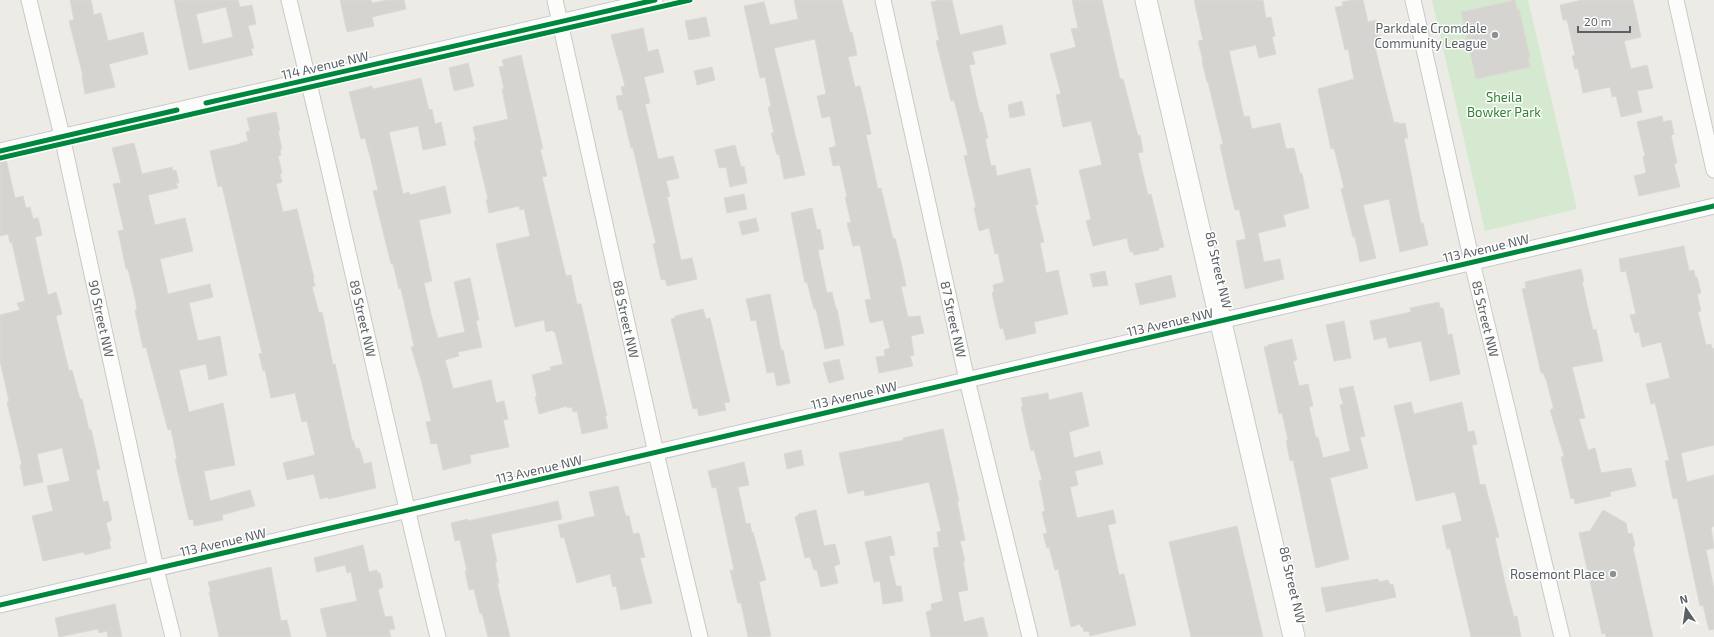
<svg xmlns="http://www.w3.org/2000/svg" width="1714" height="637" font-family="'Exo 2',sans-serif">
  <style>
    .green { fill: #d4e9d0 }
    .building { fill: #d6d4d1; stroke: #dcd9d5; fill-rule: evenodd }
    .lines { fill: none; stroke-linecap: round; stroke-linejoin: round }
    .street-casing { stroke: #c9c9c8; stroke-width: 17 }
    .secondary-casing { stroke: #c9caca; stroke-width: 23 }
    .street { stroke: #fcfcfb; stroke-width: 15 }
    .secondary { stroke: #fcfcfb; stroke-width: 21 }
    .cycleway-casing { stroke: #fff; stroke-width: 8 }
    .cycleway { stroke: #00873e; stroke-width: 5 }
    .poi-dot { fill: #8e9192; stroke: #fff; stroke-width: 1.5 }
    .labels { text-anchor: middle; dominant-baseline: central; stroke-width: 3; stroke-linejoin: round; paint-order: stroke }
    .poi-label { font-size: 13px; fill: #5b6065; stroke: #fff; text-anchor: end }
    .street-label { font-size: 13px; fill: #5b6065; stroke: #fff }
    .park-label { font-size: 13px; fill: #2f822f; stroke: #fff }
  </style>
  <rect width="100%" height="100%" fill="#ecebe6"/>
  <!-- green -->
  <polygon class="green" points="1432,0 1528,0 1577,209 1485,231"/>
  <!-- building -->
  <g class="building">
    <polygon points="70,0 91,0 94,15 101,13 108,41 143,32 148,54 109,64 115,87 85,94 82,76 83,76 69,21 74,20"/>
    <path d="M174,0H238L240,7L252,5L256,24L248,26L254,48L251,49L253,55L189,70ZM226,7L233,37L203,44L196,14Z"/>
    <polygon points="340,0 371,0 372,3 388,0 404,0 406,9 372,17 374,26 347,32"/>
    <polygon points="794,0 842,0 850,32 852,32 857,55 848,57 855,87 860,86 866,111 871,134 866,135 878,189 881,188 893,239 895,238 901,262 906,286 901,287 908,317 920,316 924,333 911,336 914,355 910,356 913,366 879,373 876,357 885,356 884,350 890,348 883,320 870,323 865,300 871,299 860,245 853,246 847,223 851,222 845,197 847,197 840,165 833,166 829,148 836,146 830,116 822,118 817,96 826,94 815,39 774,48 805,175 784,179 779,154 777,155 771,133 774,133 768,107 771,107 765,77 760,78 744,6 764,2 770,25 798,19"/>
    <polygon points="940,0 952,0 960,35 1002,25 1006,44 972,52 975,64 969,65 980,113 982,112 988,138 985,139 991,166 995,165 997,176 1030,168 1038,204 1035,205 1044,242 1040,243 1046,273 1058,270 1068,314 1034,322 1036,333 1006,340 1003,328 1000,329 992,293 994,292 993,285 1004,282 998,253 995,254 989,228 979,231 974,208 976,207 964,156 968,155 954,100 951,101 936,41 939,40 931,2"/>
    <polygon points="1072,0 1102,0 1120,79 1123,79 1138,136 1140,135 1143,152 1138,153 1148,195 1151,194 1164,247 1159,248 1159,250 1134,255 1133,252 1130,252 1127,238 1093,246 1086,221 1091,219 1079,170 1102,165 1091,121 1063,127 1056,95 1061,94 1050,54 1076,47 1071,29 1078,28"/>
    <polygon points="1194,0 1263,0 1266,18 1271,17 1275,36 1272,37 1276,54 1259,58 1256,45 1229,51 1244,117 1249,116 1252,129 1280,123 1286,149 1294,148 1300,173 1302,173 1309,208 1283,215 1286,226 1258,233 1264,262 1280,259 1284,279 1245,289 1236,241 1246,239 1239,209 1235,210 1229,186 1220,145 1223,144 1208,82 1207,82 1202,61 1203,61 1198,41 1203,40"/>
    <polygon points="1352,0 1363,0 1368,22 1376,20 1381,41 1374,43 1381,72 1394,123 1398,122 1399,124 1405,123 1408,138 1404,138 1421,224 1423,223 1428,245 1400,252 1389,199 1363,205 1376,258 1360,262 1355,237 1353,237 1341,189 1344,188 1334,148 1331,149 1318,89 1354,79 1348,49 1345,50 1335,7 1343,6 1342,2"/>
    <polygon points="1515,0 1517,9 1519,9 1530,57 1528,57 1530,67 1476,79 1461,12"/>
    <polygon points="1582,0 1633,0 1641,37 1624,41 1631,69 1647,65 1653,88 1637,91 1642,112 1621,117 1616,96 1612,97 1610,87 1583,93 1578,68 1575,69 1572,56 1575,55 1567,20 1563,20 1560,5"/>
    <polygon points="706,17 710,36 689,40 685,21"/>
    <polygon points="643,28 648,52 658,49 664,72 644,77 650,103 645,104 658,159 673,156 679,178 666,181 670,196 667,197 681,260 692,258 697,279 667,286 665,279 661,280 653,244 656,243 648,211 633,148 631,148 622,110 619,110 616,96 623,95 621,87 625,86 611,35"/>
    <polygon points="521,55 543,149 540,149 547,176 542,177 555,231 566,276 571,275 577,304 581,304 607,416 605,416 608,428 582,434 577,411 573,412 572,407 567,408 567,406 539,414 535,397 537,397 532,375 551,370 550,367 563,364 555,332 553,332 553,330 546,332 544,320 515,327 496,244 530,236 524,209 520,210 519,206 489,213 486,200 488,199 474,141 476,141 473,127 508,119 502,89 504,89 499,67 504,66 502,60"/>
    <polygon points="468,63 474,86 454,91 449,68"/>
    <polygon points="712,67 715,80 697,85 694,71"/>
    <polygon points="421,78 429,110 432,109 435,124 441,122 446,145 423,150 418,126 389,132 403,194 409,192 410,195 445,186 451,213 419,220 432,281 424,283 431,314 438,338 465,332 454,282 470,278 479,320 476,321 482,347 458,352 459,356 445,360 453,389 491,380 496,403 504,401 508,419 503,420 509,447 470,455 471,463 443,470 437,443 431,444 426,422 431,421 422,383 411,347 414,346 401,289 399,289 393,264 391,264 373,191 378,190 371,160 365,138 361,139 349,92 372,86 373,89 378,88"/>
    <polygon points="1022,101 1025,115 1010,118 1008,105"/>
    <polygon points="276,112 280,131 278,131 282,149 280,149 281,155 278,156 282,173 280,174 282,182 276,184 283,212 297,209 314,278 313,279 315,286 312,287 319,313 322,312 333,365 335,364 352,440 353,440 356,449 359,448 364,464 371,462 376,488 328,499 328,497 320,499 314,474 287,480 283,463 315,455 307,421 302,422 295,393 271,398 265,370 263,371 259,354 262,353 255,325 222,186 218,187 210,151 240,144 240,143 248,141 246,132 250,131 247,118"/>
    <polygon points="1662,116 1663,122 1671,120 1674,134 1671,135 1677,163 1674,164 1680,187 1639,196 1634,176 1646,173 1643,157 1645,156 1637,122"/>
    <polygon points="134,143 142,174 172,167 173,171 176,170 179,183 176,183 178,188 148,195 155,225 185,218 193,251 160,259 168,294 210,284 213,297 189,303 198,341 220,336 227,375 209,380 206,364 179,370 189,412 223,403 235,465 204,471 210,501 250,490 255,506 222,515 223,520 194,526 193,519 189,520 175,460 177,459 171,429 168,430 146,347 143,348 135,310 137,310 136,302 128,269 126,269 118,231 124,230 113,184 121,183 112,148"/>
    <polygon points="735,145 741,167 744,166 747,183 730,187 726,167 719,168 715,150"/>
    <polygon points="6,159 15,198 23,196 26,208 30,207 33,219 38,218 42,235 35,237 48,295 56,292 62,314 56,316 69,371 72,370 80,399 82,399 89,430 91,429 100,469 96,470 103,502 108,501 112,520 106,523 111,541 109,541 111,548 85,555 84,552 43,561 32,516 53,511 47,486 70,481 62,448 37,454 43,482 24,486 20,465 22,465 7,402 9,401 0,361 0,315 20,310 17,303 25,301 12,243 10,243 8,234 0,236 0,160"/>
    <polygon points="744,194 747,209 727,213 724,198"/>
    <polygon points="812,208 817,230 820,229 824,249 818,250 827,293 832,292 836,309 837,309 844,345 825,349 816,309 814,309 807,282 805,283 791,213"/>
    <polygon points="756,218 759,231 742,235 739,222"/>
    <polygon points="1684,246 1689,271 1694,270 1695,277 1697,277 1701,293 1697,294 1701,311 1698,312 1706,345 1711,344 1712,349 1714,348 1714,445 1681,453 1687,482 1714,475 1714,526 1711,527 1714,548 1706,550 1714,589 1714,629 1709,630 1703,605 1700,606 1677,498 1673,499 1665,461 1669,460 1655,403 1651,404 1646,384 1670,378 1661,342 1642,347 1639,332 1635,333 1630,315 1636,314 1626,271 1621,272 1619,259"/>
    <polygon points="1581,269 1584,282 1582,282 1593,330 1596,329 1603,361 1572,367 1585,418 1579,419 1588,450 1595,448 1601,473 1631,468 1636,486 1610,492 1611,496 1575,504 1574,498 1571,499 1561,457 1564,456 1550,410 1553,409 1553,406 1546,379 1543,373 1541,373 1522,289 1526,288 1525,282"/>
    <polygon points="1105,271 1108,285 1093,287 1090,274"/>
    <polygon points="1171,275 1176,297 1140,305 1135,284"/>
    <polygon points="770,294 781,350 783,350 790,383 777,386 774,372 767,373 756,320 751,321 746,299"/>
    <polygon points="1439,302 1440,308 1443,308 1448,335 1452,334 1460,374 1430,381 1421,341 1389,348 1386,337 1374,340 1370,321 1411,312 1410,308"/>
    <polygon points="703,309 706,319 710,318 730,402 724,403 726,410 699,416 697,408 693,409 671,319 675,318 675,316"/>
    <polygon points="1344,321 1351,358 1334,361 1326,325"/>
    <polygon points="1292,339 1297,360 1293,361 1299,386 1308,384 1313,406 1309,407 1315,434 1316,438 1318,437 1323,458 1350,451 1340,405 1343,404 1339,389 1353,386 1365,436 1360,437 1368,468 1330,478 1349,559 1316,568 1293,460 1290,461 1286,440 1288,440 1282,413 1279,414 1264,347 1268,346 1268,345"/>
    <polygon points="839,359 844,379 829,383 823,363"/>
    <polygon points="1082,392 1089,426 1069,432 1074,458 1100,451 1103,464 1075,471 1078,485 1070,487 1077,518 1113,510 1116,523 1108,525 1119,575 1124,574 1136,625 1090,636 1089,631 1084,632 1083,627 1081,627 1080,624 1071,627 1058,569 1055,570 1049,547 1047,548 1043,534 1047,533 1042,512 1045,511 1039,481 1042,480 1034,450 1031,451 1021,407 1023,406 1021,398 1048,393 1049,400"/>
    <polygon points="1411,402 1414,414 1462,402 1468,432 1474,431 1477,444 1472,445 1480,485 1485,484 1499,537 1495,538 1506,587 1514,617 1517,616 1521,637 1471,637 1450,548 1447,549 1442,526 1462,521 1455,492 1416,501 1394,406"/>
    <polygon points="943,429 959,501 957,501 965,540 960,541 965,561 963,561 968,590 958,592 964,622 983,617 988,637 931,637 926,612 932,610 931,604 943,601 933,548 939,547 937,532 941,531 929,482 865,496 864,490 848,494 839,453 904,440 903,438"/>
    <polygon points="801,450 804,465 787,469 784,454"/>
    <polygon points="744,462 749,485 738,487 746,524 750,523 752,533 753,532 766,580 759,582 771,636 764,637 748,637 741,603 738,603 730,570 734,570 716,487 712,488 708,471"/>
    <polygon points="618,486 624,510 626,516 629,516 633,534 639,533 645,557 640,558 652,603 621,610 616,586 613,587 610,574 577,583 564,537 561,538 558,525 595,516 589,492"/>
    <polygon points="558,501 562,519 491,534 497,562 495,562 499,583 497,583 510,637 488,637 482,613 480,614 474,589 469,590 465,571 467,571 460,540 455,541 451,523 468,519 468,521"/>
    <polygon points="816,510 824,546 835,544 840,564 834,566 838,583 821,587 817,570 814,570 810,557 805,558 795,517 799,515 798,514"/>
    <polygon points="1603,510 1626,523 1628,534 1632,533 1635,546 1633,548 1653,637 1606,637 1605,633 1602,634 1579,533 1590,531"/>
    <polygon points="1237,526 1263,637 1191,637 1169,542"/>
    <polygon points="891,536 895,555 889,556 896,586 901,586 903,601 883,604 880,581 874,582 865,542"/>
    <polygon points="363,545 369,572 377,570 378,573 380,573 383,587 378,590 385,617 392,616 395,629 389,630 391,637 327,637 320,609 357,601 351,572 347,573 345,565 317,572 314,558"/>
    <polygon points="271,567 281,621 287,620 291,637 219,637 209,592 211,592 208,582"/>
    <polygon points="1378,579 1379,582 1388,580 1390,585 1393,584 1396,597 1326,612 1321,588"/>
    <polygon points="115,604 122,637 108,637 107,631 99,633 98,629 59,637 55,618"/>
  </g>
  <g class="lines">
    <defs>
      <g id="street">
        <path id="s1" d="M29,0L62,136L156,569L173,637"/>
        <path id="s2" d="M289,0C341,212 385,425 438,637"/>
        <path id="s3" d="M555,0L656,453L700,637"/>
        <path id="s4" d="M883,0L967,380L1030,637"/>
        <path id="s5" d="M1413,0L1472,262L1562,637"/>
        <polyline points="1676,0 1714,170"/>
        <polyline points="0,151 655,0"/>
        <polyline points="0,605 1714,206"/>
      </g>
      <polyline id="secondary" points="1146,0 1294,637"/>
    </defs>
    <!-- street casing -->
    <use href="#street" class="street-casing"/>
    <!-- secondary casing -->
    <use href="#secondary" class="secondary-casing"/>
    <!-- street -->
    <use href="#street" class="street"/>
    <!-- secondary -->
    <use href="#secondary" class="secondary"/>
    <defs>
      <g id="cycleway">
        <polyline points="206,103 655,0"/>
        <polyline points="0,151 177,110"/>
        <polyline points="0,158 690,0"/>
        <polyline points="0,605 1714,206"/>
      </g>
    </defs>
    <!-- cycleway casing -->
    <use href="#cycleway" class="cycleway-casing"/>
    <!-- cycleway -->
    <use href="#cycleway" class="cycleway"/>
  </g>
  <!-- markers -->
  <g class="poi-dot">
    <circle cx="1495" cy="35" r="4"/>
    <circle cx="1613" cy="574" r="4"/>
  </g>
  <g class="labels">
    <!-- poi labels -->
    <g class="poi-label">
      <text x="1487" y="28">Parkdale Cromdale<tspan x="1487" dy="15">Community League</tspan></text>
      <text x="1605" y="574">Rosemont Place</text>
    </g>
    <!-- street labels -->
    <g class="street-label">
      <text transform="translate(325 65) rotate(-13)">114 Avenue NW</text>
      <text transform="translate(1486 248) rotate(-13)">113 Avenue NW</text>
      <text transform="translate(1219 270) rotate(77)">86 Street NW</text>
      <text stroke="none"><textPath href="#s1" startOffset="327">90 Street NW</textPath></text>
      <text stroke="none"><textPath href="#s2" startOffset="327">89 Street NW</textPath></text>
      <text stroke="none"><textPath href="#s3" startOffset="327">88 Street NW</textPath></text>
      <text stroke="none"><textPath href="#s4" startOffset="327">87 Street NW</textPath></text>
      <text stroke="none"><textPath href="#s5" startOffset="327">85 Street NW</textPath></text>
      <text transform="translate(1170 322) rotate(-13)">113 Avenue NW</text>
      <text transform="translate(854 395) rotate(-13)">113 Avenue NW</text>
      <text transform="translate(539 469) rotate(-13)">113 Avenue NW</text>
      <text transform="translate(223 542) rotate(-13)">113 Avenue NW</text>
      <text transform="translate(1293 585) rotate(77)">86 Street NW</text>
    </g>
    <!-- park labels -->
    <g class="park-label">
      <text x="1504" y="97">Sheila<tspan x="1504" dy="15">Bowker Park</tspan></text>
    </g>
  </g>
  <!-- north arrow -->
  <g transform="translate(1686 609) rotate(347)" stroke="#ffffff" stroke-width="3" paint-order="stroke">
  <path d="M0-3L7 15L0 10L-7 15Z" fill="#5b6065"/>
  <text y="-6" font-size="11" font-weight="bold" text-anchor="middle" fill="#5b6065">N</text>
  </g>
  <!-- scale -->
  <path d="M1578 26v6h52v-6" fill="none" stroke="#5b6065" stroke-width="2"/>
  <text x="1584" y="26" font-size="12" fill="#5b6065" stroke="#ffffff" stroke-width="3" paint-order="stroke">20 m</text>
</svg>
